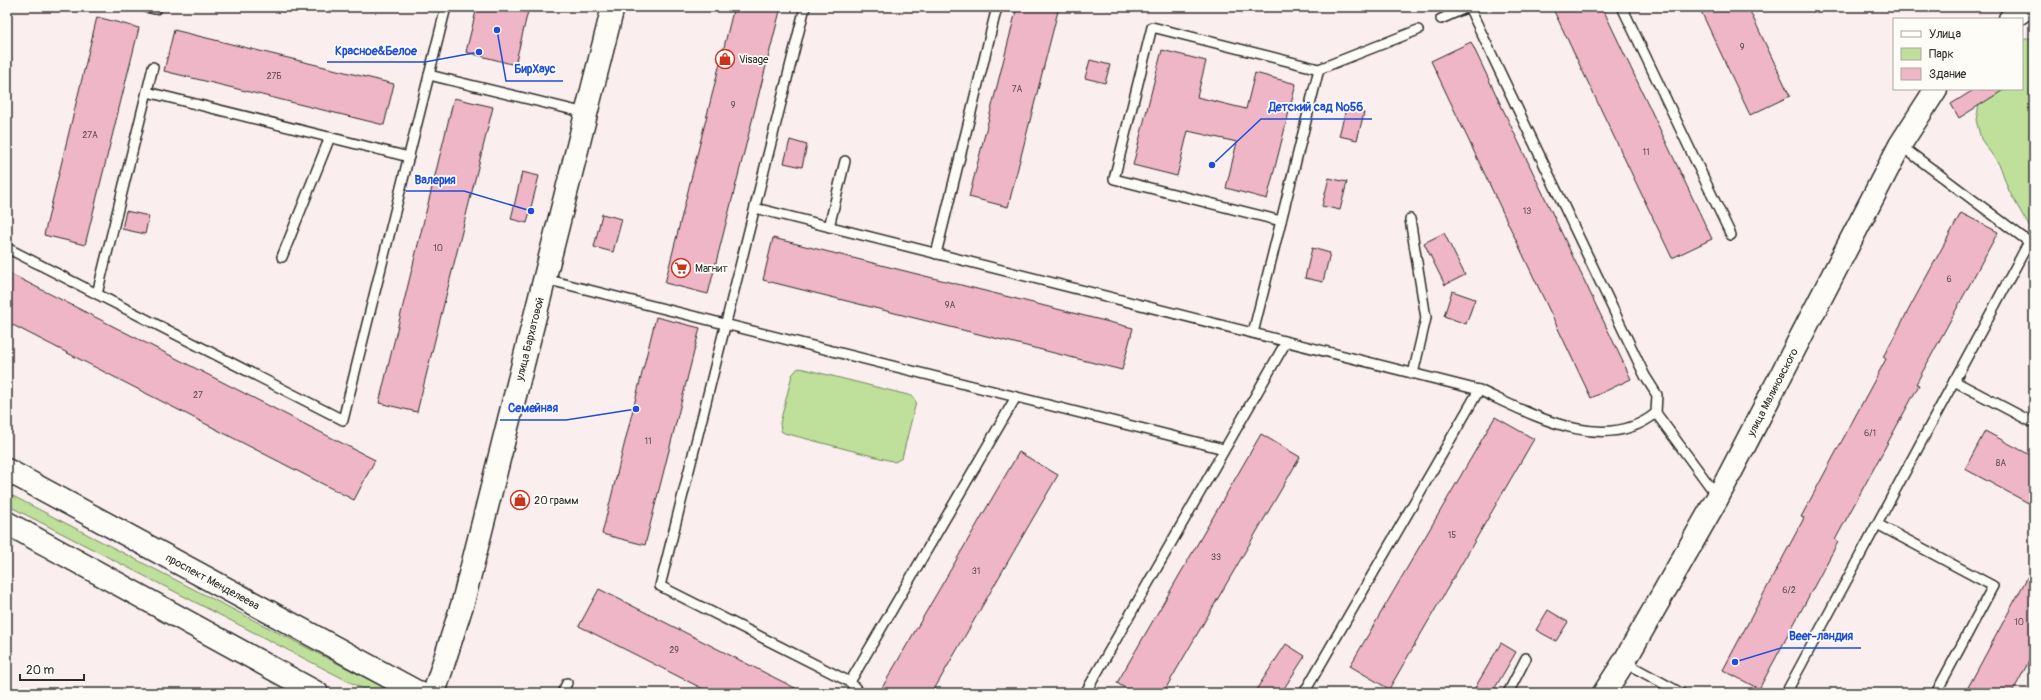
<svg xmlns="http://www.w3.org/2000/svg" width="2041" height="700" font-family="Pangolin,sans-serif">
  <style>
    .green { fill: #bee09a; stroke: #748662 }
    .building { fill: #efb6c8; stroke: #2b2b2b }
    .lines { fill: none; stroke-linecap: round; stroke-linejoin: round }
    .service-casing { stroke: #2b2b2b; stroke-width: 12 }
    .tertiary-casing { stroke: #2b2b2b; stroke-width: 25 }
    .secondary-casing { stroke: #2b2b2b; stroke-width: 25 }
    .service { stroke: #fdfcf7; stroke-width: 9 }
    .tertiary { stroke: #fdfcf7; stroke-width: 22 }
    .secondary { stroke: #fdfcf7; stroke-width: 22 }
    .labels { text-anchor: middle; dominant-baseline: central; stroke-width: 3.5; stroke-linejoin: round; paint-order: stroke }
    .number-label { font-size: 9px; fill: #5c4e52 }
    .poi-label { font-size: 11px; fill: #2b2b2b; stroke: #fdfcf7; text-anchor: start }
    .street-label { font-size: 11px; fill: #2b2b2b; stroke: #fdfcf7 }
    .leader { fill: none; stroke: #1d4ed8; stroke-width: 1.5 }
    .callout-dot { fill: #1d4ed8; stroke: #fdfcf7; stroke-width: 1.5 }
    .callout-label { font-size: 12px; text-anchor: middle; font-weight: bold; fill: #1d4ed8; stroke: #fdfcf7; stroke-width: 3.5; stroke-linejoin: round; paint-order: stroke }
  </style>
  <rect width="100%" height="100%" fill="#faeeee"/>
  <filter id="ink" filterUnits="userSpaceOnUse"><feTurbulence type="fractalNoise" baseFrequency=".025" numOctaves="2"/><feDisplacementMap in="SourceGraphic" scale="8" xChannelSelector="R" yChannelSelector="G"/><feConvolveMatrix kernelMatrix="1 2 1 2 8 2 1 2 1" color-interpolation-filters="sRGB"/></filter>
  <g filter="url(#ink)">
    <!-- green -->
    <g class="green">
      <polygon points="2028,38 2034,40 2034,235 2009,191 2000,166 1981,139 1976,120 1982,89 2022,89 2022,41"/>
      <polygon points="800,368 912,396 916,402 902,458 895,462 892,461 784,433 781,431 780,423 792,375 797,369"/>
      <polygon points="9,494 395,693 371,693 7,505"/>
    </g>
    <!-- building -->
    <g class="building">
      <polygon points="477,7 529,7 515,65 466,52"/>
      <polygon points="734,7 781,7 708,294 665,283"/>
      <polygon points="1017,7 1059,7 1008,207 969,197"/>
      <polygon points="1552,7 1602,7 1712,239 1672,258"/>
      <polygon points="1699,7 1748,7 1790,96 1750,115"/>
      <polygon points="97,17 139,28 85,245 44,235"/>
      <polygon points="174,30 394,84 384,125 164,71"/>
      <polygon points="1471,42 1631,379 1591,398 1431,61"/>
      <polygon points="1162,50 1206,61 1197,97 1246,109 1255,73 1296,84 1267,199 1226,188 1237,142 1188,131 1177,176 1133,165"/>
      <polygon points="1090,60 1110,65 1105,83 1085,78"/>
      <polygon points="1975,89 2005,89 1959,118 1951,104"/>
      <polygon points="454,98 493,107 417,412 379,403"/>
      <polygon points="1346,109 1364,113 1357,140 1339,136"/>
      <polygon points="790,140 807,145 802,167 784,163"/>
      <polygon points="522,172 539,176 527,223 511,219"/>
      <polygon points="1329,178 1347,182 1340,210 1322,206"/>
      <polygon points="126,211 149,216 145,234 122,229"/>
      <polygon points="1961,213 1998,232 1916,384 1919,385 1835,540 1838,542 1759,689 1723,670 1804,518 1801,517 1886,359 1883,357"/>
      <polygon points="602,214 622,219 613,252 594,247"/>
      <polygon points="1444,233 1465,275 1445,285 1424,243"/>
      <polygon points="773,238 1133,328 1122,370 763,280"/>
      <polygon points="1312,248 1330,253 1323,282 1305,278"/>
      <polygon points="7,272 375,460 354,500 7,322"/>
      <polygon points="1452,291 1475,299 1466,324 1444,316"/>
      <polygon points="656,317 700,328 645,545 602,534"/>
      <polygon points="1495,417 1534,439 1389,689 1350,666"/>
      <polygon points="1985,431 2034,457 2034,506 1965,469"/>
      <polygon points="1261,434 1300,457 1163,693 1133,693 1117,683"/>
      <polygon points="1019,452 1058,475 932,693 879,693"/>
      <polygon points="2034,565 2034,652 2012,693 1965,693"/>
      <polygon points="599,589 690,635 805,693 711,693 579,626"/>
      <polygon points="1548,610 1568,622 1556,641 1536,630"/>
      <polygon points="1501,643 1516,652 1492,693 1472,693"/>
      <polygon points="1286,644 1305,656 1281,693 1254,693"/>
    </g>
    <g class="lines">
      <defs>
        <g id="service">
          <polyline points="146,7 156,9"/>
          <polyline points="805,7 660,586 850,682 860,693"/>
          <polyline points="1622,7 1731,235"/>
          <polyline points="1441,19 1468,7"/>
          <polyline points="429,75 586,113"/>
          <polyline points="147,92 409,157"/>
          <path d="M755,208L1479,390C1531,414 1604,456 1656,413L1657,395L1645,376L1469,7"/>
          <polyline points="1410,219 1426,318 1413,374"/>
          <polyline points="1281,221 1114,179 1152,27 1319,69 1418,30"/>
          <polyline points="829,227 845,161"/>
          <polyline points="7,248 343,420 446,7"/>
          <polyline points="936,254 997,7"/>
          <polyline points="282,257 330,137"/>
          <polyline points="545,279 1224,449"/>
          <polyline points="97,294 153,67"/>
          <polyline points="1253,333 1319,69"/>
          <polyline points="1954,381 2034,423"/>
          <polyline points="1656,413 1717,496"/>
          <polyline points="1877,524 1993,586 1936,693"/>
          <polyline points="1624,662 1681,693"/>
          <polyline points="850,682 1016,397"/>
          <polyline points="1087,690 1286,342"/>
          <polyline points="562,693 567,683"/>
          <polyline points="1304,693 1479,390"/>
          <polyline points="1508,693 1526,658"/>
          <polyline points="1786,693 2029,242 1900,145"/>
        </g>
        <g id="tertiary">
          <polyline points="2010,19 2028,7"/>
          <path id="s1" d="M434,693L463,602L613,7"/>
          <path id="s2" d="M1604,693L1624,662L1718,497L1900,145L1936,89"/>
        </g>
        <g id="secondary">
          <path id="s3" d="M7,470L419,693"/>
          <polyline points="7,523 317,693"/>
        </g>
      </defs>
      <!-- service casing -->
      <use href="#service" class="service-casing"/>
      <!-- tertiary casing -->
      <use href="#tertiary" class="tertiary-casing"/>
      <!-- secondary casing -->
      <use href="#secondary" class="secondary-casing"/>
      <!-- service -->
      <use href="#service" class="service"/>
      <!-- tertiary -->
      <use href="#tertiary" class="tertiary"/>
      <!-- secondary -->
      <use href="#secondary" class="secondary"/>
    </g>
  </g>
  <!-- icons -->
  <defs>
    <symbol id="shop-ring" viewBox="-11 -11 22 22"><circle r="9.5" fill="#fdfcf7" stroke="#c8321e" stroke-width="1.5"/><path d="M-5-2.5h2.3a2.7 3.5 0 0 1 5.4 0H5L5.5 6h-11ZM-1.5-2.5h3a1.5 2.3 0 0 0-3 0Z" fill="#c8321e"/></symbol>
    <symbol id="supermarket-ring" viewBox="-11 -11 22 22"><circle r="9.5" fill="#fdfcf7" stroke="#c8321e" stroke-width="1.5"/><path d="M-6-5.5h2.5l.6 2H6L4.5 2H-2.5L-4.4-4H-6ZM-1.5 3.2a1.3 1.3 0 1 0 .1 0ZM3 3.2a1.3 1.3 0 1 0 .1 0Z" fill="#c8321e"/></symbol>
  </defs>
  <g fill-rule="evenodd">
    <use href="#shop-ring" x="714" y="48" width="22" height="22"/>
    <use href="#supermarket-ring" x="670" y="257" width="22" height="22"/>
    <use href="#shop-ring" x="509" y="489" width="22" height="22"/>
  </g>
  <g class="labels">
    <!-- number labels -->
    <g class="number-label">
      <text x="1742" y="47">9</text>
      <text x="274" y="76">27Б</text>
      <text x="1017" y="89">7А</text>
      <text x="733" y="105">9</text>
      <text x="90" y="135">27А</text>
      <text x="1646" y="152">11</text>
      <text x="1527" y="211">13</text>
      <text x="438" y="248">10</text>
      <text x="1949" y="279">6</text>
      <text x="950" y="305">9А</text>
      <text x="198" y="395">27</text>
      <text x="1870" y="433">6/1</text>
      <text x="648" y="441">11</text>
      <text x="2001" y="463">8А</text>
      <text x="1452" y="535">15</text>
      <text x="1216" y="557">33</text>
      <text x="976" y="571">31</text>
      <text x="1789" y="590">6/2</text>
      <text x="2019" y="622">10</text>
      <text x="674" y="650">29</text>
    </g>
    <!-- poi labels -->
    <g class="poi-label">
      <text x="739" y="59">Visage</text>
      <text x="695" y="268">Магнит</text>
      <text x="534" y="500">20 грамм</text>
    </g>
    <!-- street labels -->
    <g class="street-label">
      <text stroke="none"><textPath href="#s1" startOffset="367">улица Бархатовой</textPath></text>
      <text stroke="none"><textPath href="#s2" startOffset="345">улица Малиновского</textPath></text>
      <text stroke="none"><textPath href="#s3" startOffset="234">проспект Менделеева</textPath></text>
    </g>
  </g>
  <!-- callouts -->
  <path class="leader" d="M479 52L425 62H327M497 30L506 81H563M1212 165L1261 119H1372M531 211L464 191H406M636 409L566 420H500M1735 662L1781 648H1861"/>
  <g class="callout-dot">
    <circle cx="479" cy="52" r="4"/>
    <circle cx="497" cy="30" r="4"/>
    <circle cx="1212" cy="165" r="4"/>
    <circle cx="531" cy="211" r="4"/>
    <circle cx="636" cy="409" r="4"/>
    <circle cx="1735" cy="662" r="4"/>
  </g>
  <g class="callout-label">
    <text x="376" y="55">Красное&amp;Белое</text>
    <text x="535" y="73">БирХаус</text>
    <text x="1316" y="111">Детский сад №56</text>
    <text x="435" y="184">Валерия</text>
    <text x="533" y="412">Семейная</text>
    <text x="1821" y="640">Beer-ландия</text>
  </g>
  <!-- margin -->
  <rect width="2041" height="700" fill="none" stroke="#fdfcf7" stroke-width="24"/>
  <rect x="12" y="12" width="2017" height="676" fill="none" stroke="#2b2b2b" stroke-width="1.5" filter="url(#ink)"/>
  <!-- legend -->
  <rect x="1893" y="18" width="130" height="72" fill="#fdfcf7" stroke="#a9a8a5"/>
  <rect x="1901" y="31" width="20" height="6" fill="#fdfcf7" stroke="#a9a8a5"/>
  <text x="1929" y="38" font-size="12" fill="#2b2b2b">Улица</text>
  <rect x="1901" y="48" width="20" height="12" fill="#bee09a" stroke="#a9a8a5"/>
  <text x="1929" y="58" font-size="12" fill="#2b2b2b">Парк</text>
  <rect x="1901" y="68" width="20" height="12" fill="#efb6c8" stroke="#a9a8a5"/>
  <text x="1929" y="78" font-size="12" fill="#2b2b2b">Здание</text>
  <!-- scale -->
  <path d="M20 674v6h64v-6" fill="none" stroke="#2b2b2b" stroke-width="2"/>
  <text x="26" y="674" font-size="12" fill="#2b2b2b" stroke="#fdfcf7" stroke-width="3" paint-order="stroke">20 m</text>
</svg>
